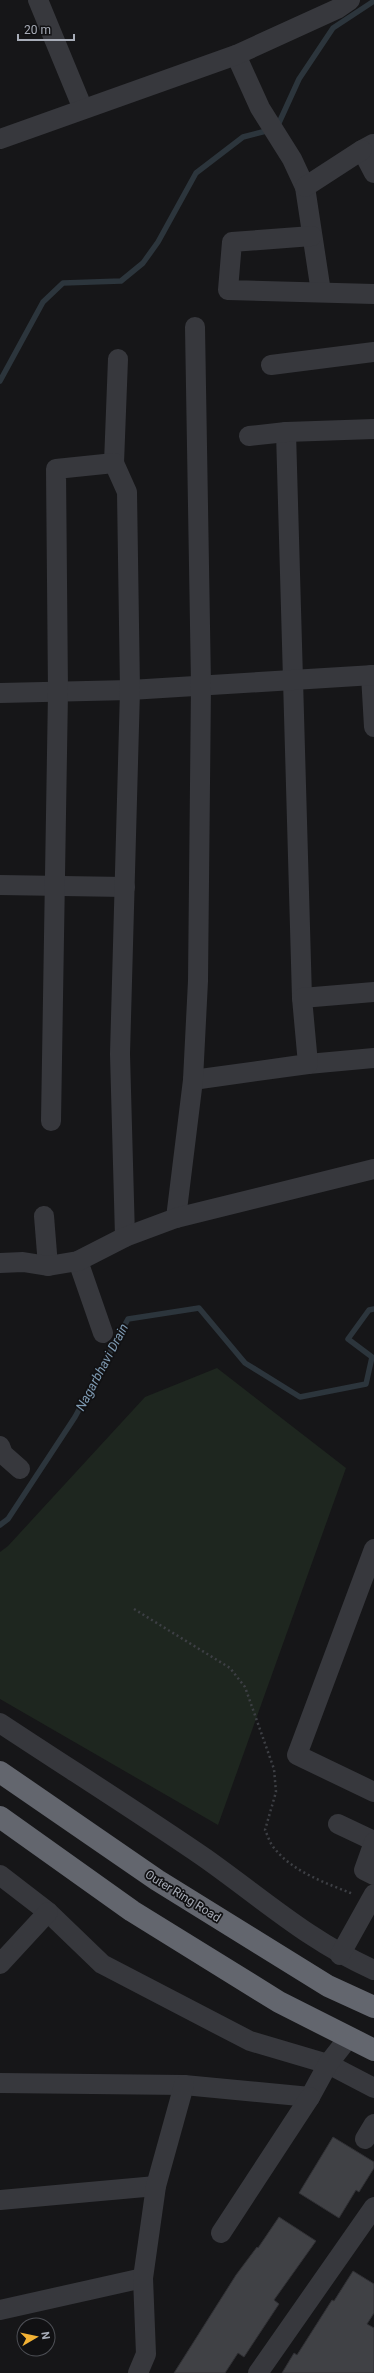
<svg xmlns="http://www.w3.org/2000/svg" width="374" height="2373" font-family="Roboto,sans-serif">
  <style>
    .green { fill: #1e261f }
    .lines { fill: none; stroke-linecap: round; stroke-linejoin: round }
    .stream { stroke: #2c353c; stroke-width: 5.5 }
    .building { fill: #404145; stroke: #303034 }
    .path { stroke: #3d3f44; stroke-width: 2.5; stroke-dasharray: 2 3; stroke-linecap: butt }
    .minor { stroke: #37383d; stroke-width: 20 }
    .highway { stroke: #63666e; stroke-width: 22 }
    .labels { text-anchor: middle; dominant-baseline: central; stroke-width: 3.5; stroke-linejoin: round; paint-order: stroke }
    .street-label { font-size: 12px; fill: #a8adb8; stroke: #111113 }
    .water-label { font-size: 13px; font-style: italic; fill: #7f9bb3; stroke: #111113 }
  </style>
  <rect width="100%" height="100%" fill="#161618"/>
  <!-- green -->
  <polygon class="green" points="217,1368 346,1468 218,1825 0,1699 0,1552 8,1546 145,1397"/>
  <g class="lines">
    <!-- stream -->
    <g class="stream">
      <polyline points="0,381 43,302 63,283 121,281 143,263 158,242 196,173 243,137 270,130 278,125 299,79 333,28 374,1"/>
      <polyline points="0,1525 8,1519 75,1417 128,1319 199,1308 245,1363 300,1397 366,1384 372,1357 348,1339 369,1310 374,1309"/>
    </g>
  </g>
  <!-- building -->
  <g class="building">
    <polygon points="333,2137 374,2162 374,2168 359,2192 356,2190 339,2218 299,2193"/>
    <polygon points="279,2217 316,2241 274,2300 279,2304 244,2357 238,2353 225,2373 174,2373 236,2275 257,2247 258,2248"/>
    <polygon points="353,2271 374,2284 374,2313 367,2324 374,2328 374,2373 282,2373 294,2353 297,2355 332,2300 334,2301"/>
  </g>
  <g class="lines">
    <!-- path -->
    <path class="path" d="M134,1609L230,1668L245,1687L274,1769L276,1792L265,1830C268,1836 270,1844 275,1849C293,1872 326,1883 353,1894"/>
    <!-- minor -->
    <g class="minor">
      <polyline points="38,0 83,109"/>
      <polyline points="236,55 260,108 292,159 305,187 321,292"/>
      <polyline points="0,139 236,55 337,9 350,0"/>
      <polyline points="373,144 362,150 374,173"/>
      <polyline points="305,187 362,150"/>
      <polyline points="312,236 232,242 228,290 374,294"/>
      <polyline points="271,365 374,352"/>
      <polyline points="286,432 302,998"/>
      <polyline points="249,436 286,432 374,429"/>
      <polyline points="114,463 118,359"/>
      <polyline points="371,675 374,727"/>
      <polyline points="0,693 130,690 374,675"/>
      <polyline points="0,885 125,887"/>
      <polyline points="308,1064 374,1058"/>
      <polyline points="193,1080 308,1064 302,998 374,992"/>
      <polyline points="51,1121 58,692 56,469 114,463 127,492 130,690 120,1054 125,1237"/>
      <polyline points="44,1216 48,1266"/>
      <polyline points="176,1218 193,1080 198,981 201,685 195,327"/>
      <polyline points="78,1261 103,1333"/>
      <polyline points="0,1263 23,1262 48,1266 78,1261 125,1237 176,1218 374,1169"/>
      <polyline points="0,1446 3,1454 20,1469"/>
      <polyline points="374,1549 297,1755 374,1792"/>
      <path d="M0,1723C68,1768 138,1812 205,1858C263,1899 309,1941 374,1970"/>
      <polyline points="338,1824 374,1841"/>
      <polyline points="374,1842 364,1870 374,1875"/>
      <polyline points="0,1875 48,1912 102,1964 250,2041 328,2064 374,2088"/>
      <polyline points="340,1955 374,1894"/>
      <polyline points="0,1964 48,1912"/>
      <polyline points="0,2083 184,2085 310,2097 328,2064 349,2037"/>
      <polyline points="365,2139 374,2124"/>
      <polyline points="0,2200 156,2186"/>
      <polyline points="221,2233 310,2097"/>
      <polyline points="0,2310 143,2278"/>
      <polyline points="138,2373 146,2354 143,2278 156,2186 184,2085"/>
      <polyline points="258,2373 374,2207"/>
    </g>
    <!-- highway -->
    <g class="highway">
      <polyline points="0,1772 157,1880 328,1986 374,2007"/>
      <polyline points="0,1817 132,1911 279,2002 374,2050"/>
    </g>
  </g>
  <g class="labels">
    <!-- street labels -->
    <g class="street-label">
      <text transform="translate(183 1896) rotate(32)">Outer Ring Road</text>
    </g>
    <!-- water labels -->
    <g class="water-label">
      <text transform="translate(102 1367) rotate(-62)">Nagarbhavi Drain</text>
    </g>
  </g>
  <!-- north arrow -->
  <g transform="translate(36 2337) rotate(81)"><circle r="19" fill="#111113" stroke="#4d4f55"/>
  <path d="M0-3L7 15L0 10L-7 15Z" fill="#f2b134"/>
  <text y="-6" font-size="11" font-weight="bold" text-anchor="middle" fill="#a8adb8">N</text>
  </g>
  <!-- scale -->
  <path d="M18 34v6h56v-6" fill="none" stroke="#a8adb8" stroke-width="2"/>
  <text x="24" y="34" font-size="12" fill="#a8adb8" stroke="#111113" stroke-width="3" paint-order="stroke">20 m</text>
</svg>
